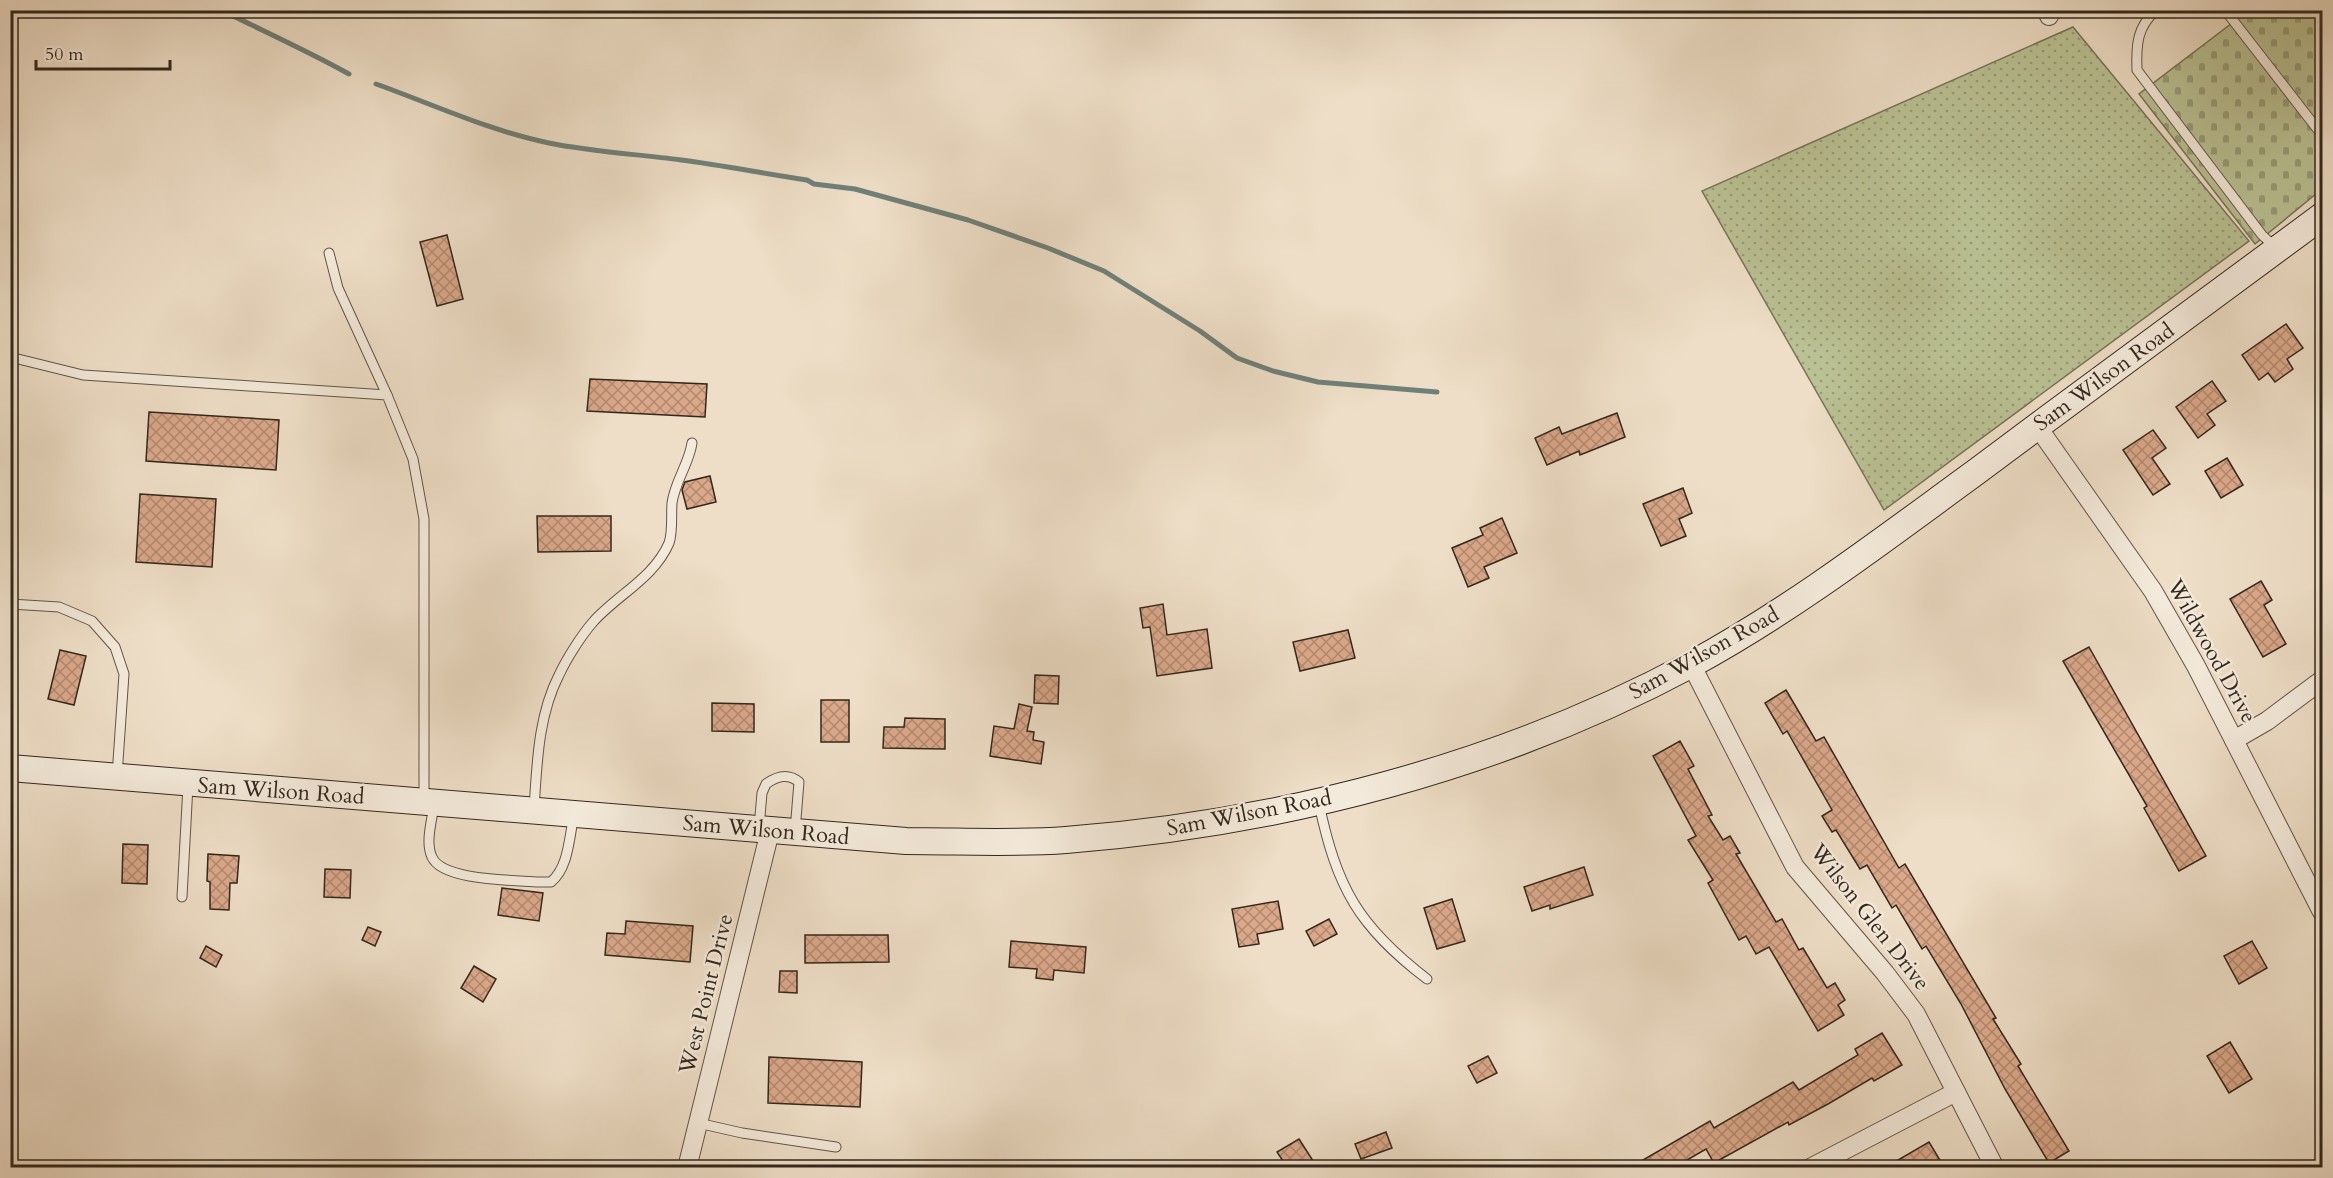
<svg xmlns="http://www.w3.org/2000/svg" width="2333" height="1178" font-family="Cardo,serif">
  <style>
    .grass { fill: url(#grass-dots); stroke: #767458; stroke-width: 1.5 }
    .cemetery { fill: url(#cemetery-stones); stroke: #767458; stroke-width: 1.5 }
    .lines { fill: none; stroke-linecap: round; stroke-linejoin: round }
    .stream { stroke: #708079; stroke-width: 5 }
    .building { fill: url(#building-cross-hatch); stroke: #33271d; stroke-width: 1.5 }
    .lane-casing { stroke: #625548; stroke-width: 11 }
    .street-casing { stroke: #625548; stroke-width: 20 }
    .secondary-casing { stroke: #33271d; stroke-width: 28 }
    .lane { stroke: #f4eadb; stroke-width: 9 }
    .street { stroke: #f4eadb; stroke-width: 18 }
    .secondary { stroke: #f4eadb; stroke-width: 26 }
    .labels { text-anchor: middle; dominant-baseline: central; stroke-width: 5; stroke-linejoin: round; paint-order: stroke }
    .street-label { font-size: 22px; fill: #33271d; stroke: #f4eadb }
  </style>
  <defs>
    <pattern id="grass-dots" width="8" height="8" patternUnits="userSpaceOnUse" patternTransform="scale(1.5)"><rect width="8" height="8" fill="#bac194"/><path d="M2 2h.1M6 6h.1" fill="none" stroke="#989d78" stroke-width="1.8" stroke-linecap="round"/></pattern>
    <pattern id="cemetery-stones" width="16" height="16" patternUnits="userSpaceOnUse" patternTransform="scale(1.5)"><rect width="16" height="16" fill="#bac194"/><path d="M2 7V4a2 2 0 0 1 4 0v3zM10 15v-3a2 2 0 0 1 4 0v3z" fill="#989d78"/></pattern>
    <pattern id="building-cross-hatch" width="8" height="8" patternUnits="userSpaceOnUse" patternTransform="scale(1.5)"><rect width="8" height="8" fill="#dba88a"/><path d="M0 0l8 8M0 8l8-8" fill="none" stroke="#b28970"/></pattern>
  </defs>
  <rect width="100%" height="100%" fill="#eedec7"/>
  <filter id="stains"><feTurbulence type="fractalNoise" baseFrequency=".00333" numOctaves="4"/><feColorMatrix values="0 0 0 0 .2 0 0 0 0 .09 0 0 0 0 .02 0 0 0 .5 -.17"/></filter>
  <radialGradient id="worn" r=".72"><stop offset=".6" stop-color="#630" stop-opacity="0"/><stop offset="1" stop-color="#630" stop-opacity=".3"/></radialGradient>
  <!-- grass -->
  <polygon class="grass" points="2073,27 2249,241 1884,510 1702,191"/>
  <!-- cemetery -->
  <polygon class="cemetery" points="2248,11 2322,11 2322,189 2255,244 2139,94"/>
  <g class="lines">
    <!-- stream -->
    <g class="stream">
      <path d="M221,10C263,31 308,51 349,74"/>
      <path d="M376,84C432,104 490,131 549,143C593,152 636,154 681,160C722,165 765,174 807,180L814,184L855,189L968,220L1048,248L1104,271L1200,331L1237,358L1273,371L1318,382L1437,392"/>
    </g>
  </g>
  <!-- building -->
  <g class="building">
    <polygon points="447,235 463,299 437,306 420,242"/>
    <polygon points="2286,324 2303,348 2287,359 2293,369 2275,382 2268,373 2259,380 2242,355"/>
    <polygon points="590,379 707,384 705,417 587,411"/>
    <polygon points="2212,381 2226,401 2207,414 2215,425 2198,438 2176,407"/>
    <polygon points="149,412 279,420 276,470 146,461"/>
    <polygon points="1617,413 1625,437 1580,455 1579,451 1547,465 1535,438 1559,427 1562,434"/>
    <polygon points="2153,430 2166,448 2152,458 2170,484 2153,495 2123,450"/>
    <polygon points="2227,458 2243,485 2221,498 2205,471"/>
    <polygon points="710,476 716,502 687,509 682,490 685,482"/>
    <polygon points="1683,488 1692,513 1679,519 1686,536 1661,546 1643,504"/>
    <polygon points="140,494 216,499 212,567 136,562"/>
    <polygon points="537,516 611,516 611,551 538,552"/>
    <polygon points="1502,518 1517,553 1484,567 1489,578 1468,587 1452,548 1483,535 1480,528"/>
    <polygon points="2261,581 2272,600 2264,605 2286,644 2263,657 2230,599"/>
    <polygon points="1163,604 1167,635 1207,629 1212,668 1157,676 1150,627 1143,628 1140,608"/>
    <polygon points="1348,630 1355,658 1300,671 1293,642"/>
    <polygon points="2089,647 2206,856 2179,871 2144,808 2147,806 2063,661"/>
    <polygon points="60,650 86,656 74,705 48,699"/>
    <polygon points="1035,675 1059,676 1058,704 1034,703"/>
    <polygon points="1786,690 1816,741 1824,737 1899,868 1905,864 1996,1018 1993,1019 2021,1064 2018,1066 2069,1151 2049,1163 2005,1089 1961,1004 1926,946 1922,949 1896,905 1892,908 1867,865 1860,869 1836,830 1832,832 1822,816 1832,810 1787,731 1783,734 1765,703"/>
    <rect x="821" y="700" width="28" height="42"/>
    <polygon points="712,703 754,704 754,732 712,731"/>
    <polygon points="1019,704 1032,707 1027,731 1034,732 1033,740 1044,742 1041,764 990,756 994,726 1014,729"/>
    <polygon points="905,718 945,719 945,749 883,748 884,727 904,727"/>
    <polygon points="1680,741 1694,766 1688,769 1712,815 1708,816 1723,840 1730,836 1740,853 1736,854 1776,922 1782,919 1799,950 1803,948 1827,988 1835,983 1845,1000 1838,1005 1844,1015 1818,1031 1769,947 1756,954 1746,936 1739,940 1708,883 1713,880 1688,840 1696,836 1653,756"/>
    <polygon points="123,844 148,845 147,884 122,883"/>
    <polygon points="208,854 239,856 237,883 230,883 229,910 210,909 210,882 207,881"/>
    <polygon points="1584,867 1593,895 1550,909 1550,905 1532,911 1524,887"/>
    <polygon points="325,869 351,870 350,898 324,897"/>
    <polygon points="502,888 543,893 539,921 498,915"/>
    <polygon points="1452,899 1465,941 1437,949 1424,908"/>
    <polygon points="1278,901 1283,929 1257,934 1259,944 1239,947 1232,909"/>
    <polygon points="1329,919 1337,934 1314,946 1306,931"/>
    <polygon points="626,921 693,926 690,962 605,955 607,933 625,934"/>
    <polygon points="368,927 381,932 375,946 362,940"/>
    <polygon points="805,935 888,935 889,962 805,963"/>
    <polygon points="1011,941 1086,947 1084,973 1054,970 1053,980 1036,978 1037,969 1009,967"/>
    <polygon points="2252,941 2267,968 2239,984 2224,956"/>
    <polygon points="206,946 222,955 216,967 200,958"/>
    <polygon points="474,966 496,979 483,1002 461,988"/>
    <polygon points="780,971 797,971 797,993 779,992"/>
    <polygon points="1882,1033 1902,1065 1874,1081 1872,1078 1828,1104 1789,1125 1788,1122 1714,1163 1706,1149 1675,1167 1631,1167 1710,1121 1714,1128 1793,1082 1799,1090 1858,1055 1855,1049"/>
    <polygon points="2230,1042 2252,1079 2229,1093 2207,1056"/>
    <polygon points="1488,1056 1497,1073 1477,1083 1468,1066"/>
    <polygon points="769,1057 862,1062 860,1107 768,1103"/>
    <polygon points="1386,1132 1392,1148 1361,1159 1355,1144"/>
    <polygon points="1299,1139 1317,1167 1287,1167 1277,1152"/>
    <polygon points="1929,1142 1944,1167 1886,1167"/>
  </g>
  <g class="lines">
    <defs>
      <g id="lane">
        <path d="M2156,10C2137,27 2136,45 2137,70L2262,235L2275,247"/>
        <polyline points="2225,10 2322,135"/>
        <polyline points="329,253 338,288 387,395"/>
        <polyline points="10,357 83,375 387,395 413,459 424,519 424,800"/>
        <polyline points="10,604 59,607 92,621 115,647 124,674 117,776"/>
        <path d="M1319,804C1337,888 1358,926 1427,979"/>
        <path d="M434,805C432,820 425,843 432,857C442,881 515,880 539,882H551C569,867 569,837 574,815"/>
        <path d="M534,809C537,764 538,716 559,675C567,658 581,636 593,622C617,595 654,578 669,543C673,532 671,515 672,503C675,481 689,464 692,443"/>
        <path d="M759,828L762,793L766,784C777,776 788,773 799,782L795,831"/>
        <polyline points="182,897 188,785"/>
        <polyline points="698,1123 742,1133 836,1147"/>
      </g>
      <g id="street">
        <polyline points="2047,10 2049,16"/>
        <polyline points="2037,426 2153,591 2196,666 2322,912"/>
        <polyline points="1691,664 1795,867 1885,973 1916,1014 1995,1168"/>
        <polyline points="2234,740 2267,721 2322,680"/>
        <polyline points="687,1168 770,831"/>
        <polyline points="1810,1168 1956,1092"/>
      </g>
      <path id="secondary" d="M10,768L906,841C960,841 1013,844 1066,840C1283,823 1500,767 1692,664C1793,609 1884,539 1976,472C2091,386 2207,301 2322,216"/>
    </defs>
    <!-- lane casing -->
    <use href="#lane" class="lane-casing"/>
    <!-- street casing -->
    <use href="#street" class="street-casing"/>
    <!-- secondary casing -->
    <use href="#secondary" class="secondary-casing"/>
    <!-- lane -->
    <use href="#lane" class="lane"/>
    <!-- street -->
    <use href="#street" class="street"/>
    <!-- secondary -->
    <use href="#secondary" class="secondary"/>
  </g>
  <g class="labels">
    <!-- street labels -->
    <g class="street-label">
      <text transform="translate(2104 377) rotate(-36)">Sam Wilson Road</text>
      <text transform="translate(2212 651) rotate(61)">Wildwood Drive</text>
      <text transform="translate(1704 653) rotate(-29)">Sam Wilson Road</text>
      <text transform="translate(281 791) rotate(4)">Sam Wilson Road</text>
      <text transform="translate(1249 813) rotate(-11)">Sam Wilson Road</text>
      <text transform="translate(766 830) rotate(5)">Sam Wilson Road</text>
      <text transform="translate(1870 917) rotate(52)">Wilson Glen Drive</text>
      <text transform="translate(706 994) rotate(-76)">West Point Drive</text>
    </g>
  </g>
  <!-- margin -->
  <rect width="2333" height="1178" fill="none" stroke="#eedec7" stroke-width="36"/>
  <rect x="12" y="12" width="2309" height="1154" fill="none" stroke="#33271d" stroke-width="3"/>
  <rect x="18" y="18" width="2297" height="1142" fill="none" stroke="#33271d" stroke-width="1.5"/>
  <!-- scale -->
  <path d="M36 60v9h134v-9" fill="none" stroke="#33271d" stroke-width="3"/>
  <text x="45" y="60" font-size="18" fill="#33271d" stroke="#f4eadb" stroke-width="4.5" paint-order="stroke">50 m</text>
  <rect width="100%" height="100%" filter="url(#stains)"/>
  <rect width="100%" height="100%" fill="url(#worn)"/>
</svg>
